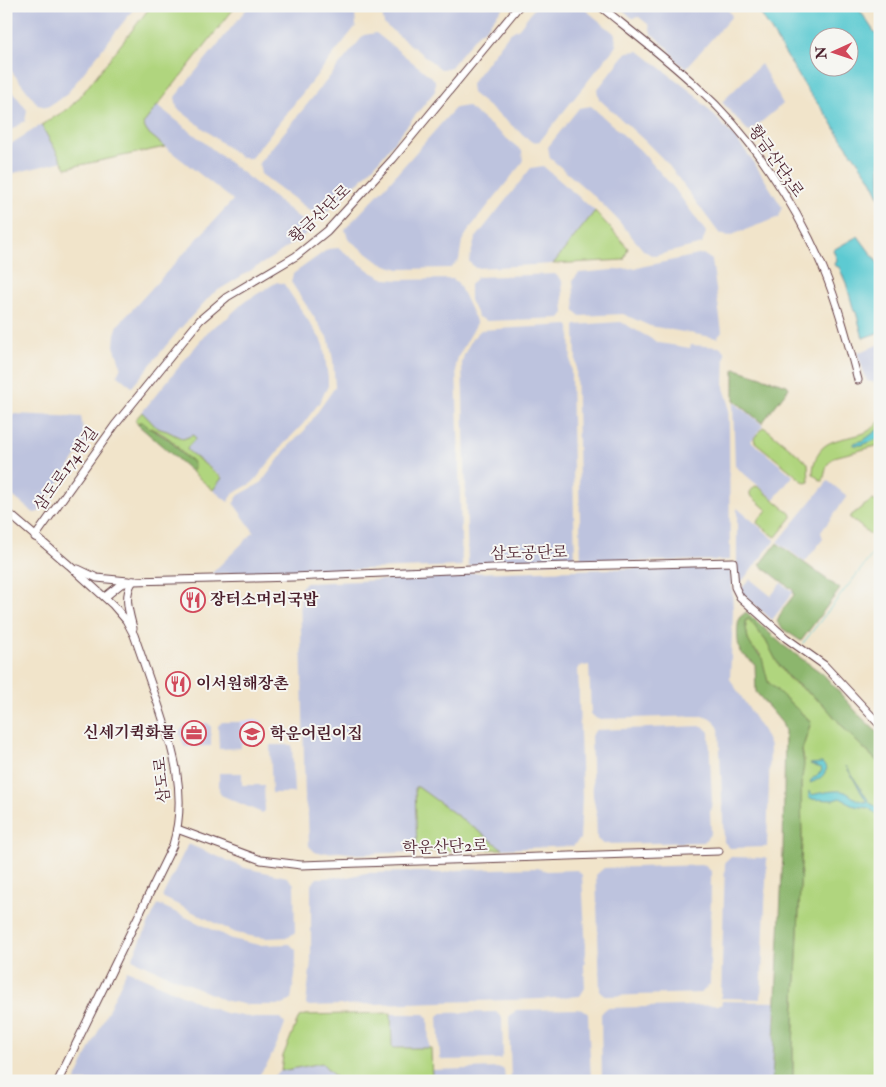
<svg xmlns="http://www.w3.org/2000/svg" width="886" height="1087" font-family="'IM FELL Double Pica','Noto Serif KR',serif">
  <style>
    .built { fill: #d4d8f9 }
    .industrial { fill: #bdc3de }
    .green { fill: #b0d57e; stroke: #7d7a54 }
    .forest { fill: #8cb66d; stroke: #6b6a4c }
    .water { fill: #5dcad2; stroke: #54747e; fill-rule: evenodd }
    .lines { fill: none; stroke-linecap: round; stroke-linejoin: round }
    .stream { stroke: #5dcad2; stroke-width: 1 }
    .secondary-casing { stroke: #633d43; stroke-width: 9 }
    .secondary { stroke: #fff; stroke-width: 7 }
    .labels { text-anchor: middle; dominant-baseline: central; stroke-width: 4; stroke-linejoin: round; paint-order: stroke }
    .street-label { font-size: 16px; fill: #4a1f2b; stroke: #f6f6f2 }
    .poi-label { font-size: 16px; font-weight: bold; fill: #4a1f2b; stroke: #f6f6f2; text-anchor: start }
  </style>
  <rect width="100%" height="100%" fill="#f6f6f2"/>
  <filter id="ink" filterUnits="userSpaceOnUse"><feTurbulence type="fractalNoise" baseFrequency=".02" numOctaves="2"/><feDisplacementMap in="SourceGraphic" scale="10" xChannelSelector="R" yChannelSelector="G"/><feConvolveMatrix kernelMatrix="1 2 1 2 8 2 1 2 1" color-interpolation-filters="sRGB"/></filter>
  <filter id="wash" filterUnits="userSpaceOnUse"><feTurbulence type="fractalNoise" baseFrequency=".0096" numOctaves="4" result="noise"/><feDisplacementMap in="SourceGraphic" scale="20" xChannelSelector="R" yChannelSelector="G"/><feGaussianBlur stdDeviation="1.12" result="paint"/><feColorMatrix in="noise" values="0 0 0 0 0 0 0 0 0 0 0 0 0 0 0 0 0 1.4 0 .05"/><feComposite in="paint" operator="in"/></filter>
  <g filter="url(#wash)">
    <rect width="100%" height="100%" fill="#f1e4ca"/>
    <!-- built -->
    <polygon class="built" points="259,720 263,723 264,743 241,744 240,721"/>
    <!-- industrial -->
    <g class="industrial">
      <polygon points="6,6 136,6 66,95 47,107 38,105 6,64"/>
      <polygon points="249,6 345,6 355,14 356,26 251,158 241,158 177,108 175,97"/>
      <polygon points="388,6 504,6 486,28 477,35 450,68 441,69 384,24 382,13"/>
      <polygon points="536,6 581,6 615,34 616,46 540,141 532,142 472,93 471,84 509,34 519,28"/>
      <polygon points="619,6 726,6 732,16 686,68 678,62 668,48 651,33 649,25 639,17 632,18"/>
      <polygon points="376,33 435,80 435,91 381,158 360,181 347,190 326,213 316,215 261,174 259,163 364,35"/>
      <polygon points="639,51 694,94 735,138 751,158 782,207 779,217 729,236 719,233 667,163 644,140 599,99 597,90 627,52"/>
      <polygon points="761,64 783,104 749,132 722,102"/>
      <polygon points="6,83 27,110 25,121 6,133"/>
      <polygon points="157,105 307,224 306,234 276,255 212,294 179,330 132,387 117,375 121,366 114,346 115,334 118,325 233,200 146,132 143,124"/>
      <polygon points="467,106 522,151 523,162 470,228 462,241 459,260 451,268 399,269 380,263 348,239 345,229 387,185 455,108"/>
      <polygon points="591,106 640,150 674,188 706,232 702,244 654,256 644,251 617,219 595,197 550,158 548,147 579,108"/>
      <polygon points="41,125 63,161 6,175 6,147"/>
      <polygon points="543,166 595,211 553,264 475,268 469,261 475,239 531,168"/>
      <polygon points="339,248 371,272 385,279 400,280 453,279 458,283 476,321 476,325 458,357 456,365 462,566 211,574 254,532 234,504 236,499 239,495 261,483 287,448 305,430 335,387 333,360 329,340 291,282 293,274 328,249"/>
      <polygon points="703,254 712,260 722,332 717,338 650,326 623,314 580,316 575,311 573,280 579,273 635,268"/>
      <polygon points="555,274 562,281 564,313 560,318 487,321 478,317 470,300 470,285 477,277"/>
      <polygon points="277,282 284,284 323,343 328,378 328,386 319,403 303,424 283,445 256,479 252,483 234,493 228,502 213,490 222,477 187,450 188,447 196,438 193,435 183,439 167,431 157,428 142,412 210,329 227,318 244,302"/>
      <polygon points="621,322 659,343 690,348 691,345 719,347 725,351 724,388 728,400 729,428 730,560 581,562 575,325"/>
      <polygon points="568,325 570,327 575,562 469,566 468,564 462,363 464,355 472,339 481,330"/>
      <polygon points="880,344 880,384 867,381 857,353"/>
      <polygon points="735,403 763,425 751,441 793,476 774,499 735,466 733,404"/>
      <polygon points="14,414 81,417 86,442 39,512 34,513 6,491 6,418"/>
      <polygon points="828,481 847,496 821,532 823,539 805,562 778,542"/>
      <polygon points="737,508 775,540 739,585 737,574"/>
      <polygon points="723,566 730,569 732,586 733,612 730,679 763,731 770,746 767,847 730,848 724,842 719,729 714,720 702,716 597,719 591,714 589,665 578,667 582,797 580,839 573,846 503,849 418,787 415,788 417,852 358,854 340,852 316,853 309,846 308,816 305,801 300,589 305,583 385,580 395,575"/>
      <polygon points="750,579 771,596 781,583 793,592 772,620 742,593 741,589"/>
      <polygon points="222,722 240,722 241,748 219,749 218,726"/>
      <polygon points="208,723 211,727 211,746 184,747 179,732 186,724"/>
      <polygon points="703,726 709,732 712,802 710,812 711,833 704,842 603,844 597,839 596,811 593,796 591,736 596,730"/>
      <polygon points="270,745 292,745 294,793 272,793"/>
      <polygon points="219,773 242,773 242,785 264,785 265,811 262,813 221,795 219,791"/>
      <polygon points="188,844 245,868 287,877 294,884 295,932 289,937 268,938 255,937 236,933 162,897"/>
      <polygon points="731,857 767,858 761,999 721,998 725,863"/>
      <polygon points="704,865 711,871 710,984 701,993 605,996 600,991 596,875 604,868"/>
      <polygon points="536,868 547,871 577,870 582,875 586,952 584,966 585,988 580,996 541,999 309,1006 306,1004 311,962 311,885 317,878 348,877 366,873 421,872 443,873 457,870"/>
      <polygon points="158,904 232,939 259,945 290,944 296,950 296,958 295,976 291,999 283,1005 249,1005 227,1001 132,959"/>
      <polygon points="127,970 206,1006 225,1013 255,1018 280,1018 285,1024 281,1035 269,1061 255,1081 75,1081"/>
      <polygon points="722,1001 775,1002 772,1081 602,1081 601,1014 606,1008 721,1005"/>
      <polygon points="583,1009 588,1014 591,1081 511,1081 509,1017 516,1010"/>
      <polygon points="496,1012 502,1018 503,1055 500,1059 443,1060 440,1058 438,1016 442,1013"/>
      <polygon points="391,1014 424,1014 428,1018 429,1048 392,1048"/>
      <polygon points="322,1063 339,1081 269,1081 277,1073 288,1068"/>
      <polygon points="501,1068 504,1070 505,1081 432,1081 432,1070"/>
    </g>
    <!-- green -->
    <g class="green">
      <polygon points="151,6 236,6 143,124 147,132 165,147 66,168 41,125 68,109 79,98"/>
      <polygon points="595,211 628,248 624,260 553,264"/>
      <path d="M142,412L157,428L167,431L183,439L193,435L196,438L188,447L187,450L222,478L213,490L192,472L194,469L190,459C182,455 180,449 173,442C164,433 150,428 138,423V425L135,420Z"/>
      <path d="M880,421V445L834,457L827,465L823,481H821L813,474C813,468 814,463 816,458C824,437 846,440 864,433C871,430 875,426 880,421Z"/>
      <polygon points="763,427 768,430 808,463 809,482 805,483 755,442 754,438"/>
      <polygon points="755,486 759,487 792,515 792,517 776,537 774,536 757,523 758,520 767,510 750,495 750,492"/>
      <polygon points="873,500 880,504 880,535 876,539 849,517 862,507"/>
      <polygon points="749,619 766,641 777,662 788,678 823,704 851,736 880,764 880,1081 793,1081 793,1047 802,841 801,784 804,760 802,750 811,722 768,682 760,654 752,647 748,640 745,621"/>
      <polygon points="415,787 418,787 503,849 417,852"/>
      <polygon points="391,1013 392,1048 431,1048 432,1081 339,1081 322,1063 281,1071 283,1056 299,1017 305,1015"/>
    </g>
    <!-- forest -->
    <g class="forest">
      <polygon points="736,369 787,385 789,388 762,423 734,400 734,370"/>
      <polygon points="139,422 142,422 151,429 170,440 184,456 192,461 194,466 192,472 138,425"/>
      <polygon points="777,543 840,589 801,641 783,629 777,622 783,609 794,595 793,590 760,565"/>
      <path d="M746,612L784,646L823,674L860,716L880,735V764L851,736L823,704L788,677L777,662L766,641L749,619L745,621L748,640L752,647L762,658L768,682L811,722L802,750L804,765L801,784L802,841L793,1047V1081H772L783,853L785,731L782,723L756,692L755,664L740,652C737,641 737,629 739,618Z"/>
    </g>
    <!-- water -->
    <g class="water">
      <path d="M756,6H857L875,33L880,35V198L870,178L840,137L831,121L808,91ZM818,38H848V68H818Z"/>
      <polygon points="858,236 880,266 880,332 863,338 856,312 854,311 846,283 839,267 835,266 834,264 837,260 833,250"/>
      <polygon points="880,428 880,438 862,445 853,445 854,443 864,440"/>
      <path d="M822,763L827,768C824,777 818,780 810,783L811,780L822,771L821,768L810,764Z"/>
      <path d="M846,766L870,803L880,809V818L869,808L855,806L840,798L833,800L809,799V791L812,795C818,793 839,789 845,792C853,796 857,802 867,802Z"/>
    </g>
    <g class="lines">
      <!-- stream -->
      <polyline class="stream" points="803,643 880,545"/>
    </g>
  </g>
  <g filter="url(#ink)">
    <g class="lines">
      <defs>
        <g id="secondary">
          <path d="M600,6C632,32 666,58 696,86C751,135 794,201 823,268C838,304 848,342 858,380"/>
          <path d="M6,511L69,565L113,605L126,620L134,635C142,657 149,679 157,701C173,748 188,795 173,845L58,1081"/>
          <polyline points="35,537 115,425 200,320 227,297 296,256 327,231 393,159 519,6"/>
          <polyline points="78,569 97,578 128,581"/>
          <path d="M133,581C123,595 129,612 133,628"/>
          <polyline points="105,597 121,584 133,581 293,577 494,568 733,562 735,587 740,597 786,638 824,665 880,725"/>
          <polyline points="177,829 261,860 301,865 719,851"/>
        </g>
      </defs>
      <!-- secondary casing -->
      <use href="#secondary" class="secondary-casing"/>
      <!-- secondary -->
      <use href="#secondary" class="secondary"/>
    </g>
  </g>
  <!-- icons -->
  <defs>
    <symbol id="restaurant-ring" viewBox="-11 -11 22 22"><circle r="9.5" fill="#f6f6f2" stroke="#d1495b" stroke-width="1.5"/><path d="M-5-6h1v4h1v-4h1v4h1v-4h1v5L-1.5 .5V6h-2V.5L-5-1ZM5-6V6H3V1.5H1.5Q1.5-4 5-6Z" fill="#d1495b"/></symbol>
    <symbol id="office-ring" viewBox="-11 -11 22 22"><circle r="9.5" fill="#f6f6f2" stroke="#d1495b" stroke-width="1.5"/><path d="M-6-3h4V-5.5h4V-3h4V5H-6ZM-1-4.5V-3h2v-1.5ZM-6 0V1H6V0Z" fill="#d1495b"/></symbol>
    <symbol id="school-ring" viewBox="-11 -11 22 22"><circle r="9.5" fill="#f6f6f2" stroke="#d1495b" stroke-width="1.5"/><path d="M0-5L7-2L0 1L-7-2ZM-4 1L0 2.5L4 1V4Q0 6-4 4Z" fill="#d1495b"/></symbol>
  </defs>
  <g fill-rule="evenodd">
    <use href="#restaurant-ring" x="179" y="586" width="28" height="28"/>
    <use href="#restaurant-ring" x="164" y="670" width="28" height="28"/>
    <use href="#office-ring" x="180" y="719" width="28" height="28"/>
    <use href="#school-ring" x="238" y="720" width="28" height="28"/>
  </g>
  <g class="labels">
    <!-- street labels -->
    <g class="street-label">
      <text transform="translate(776 161) rotate(55)">황금산단3로</text>
      <text transform="translate(320 214) rotate(-43)">황금산단로</text>
      <text transform="translate(66 469) rotate(-55)">삼도로174번길</text>
      <text transform="translate(529 553) rotate(-1)">삼도공단로</text>
      <text transform="translate(162 780) rotate(-96)">삼도로</text>
      <text transform="translate(445 847) rotate(-2)">학운산단2로</text>
    </g>
    <!-- poi labels -->
    <g class="poi-label">
      <text x="210" y="600">장터소머리국밥</text>
      <text x="196" y="684">이서원해장촌</text>
      <text x="176" y="733" text-anchor="end">신세기퀵화물</text>
      <text x="270" y="734">학운어린이집</text>
    </g>
  </g>
  <!-- margin -->
  <rect width="886" height="1087" fill="none" stroke="#f6f6f2" stroke-width="25"/>
  <!-- north arrow -->
  <g transform="translate(834 52) rotate(267)"><circle r="24" fill="#f6f6f2" stroke="#b1a0a2"/>
  <path d="M0-4L9 19L0 12L-9 19Z" fill="#d1495b"/>
  <text y="-8" font-size="14" font-weight="bold" text-anchor="middle" fill="#4a1f2b">N</text>
  </g>
</svg>
